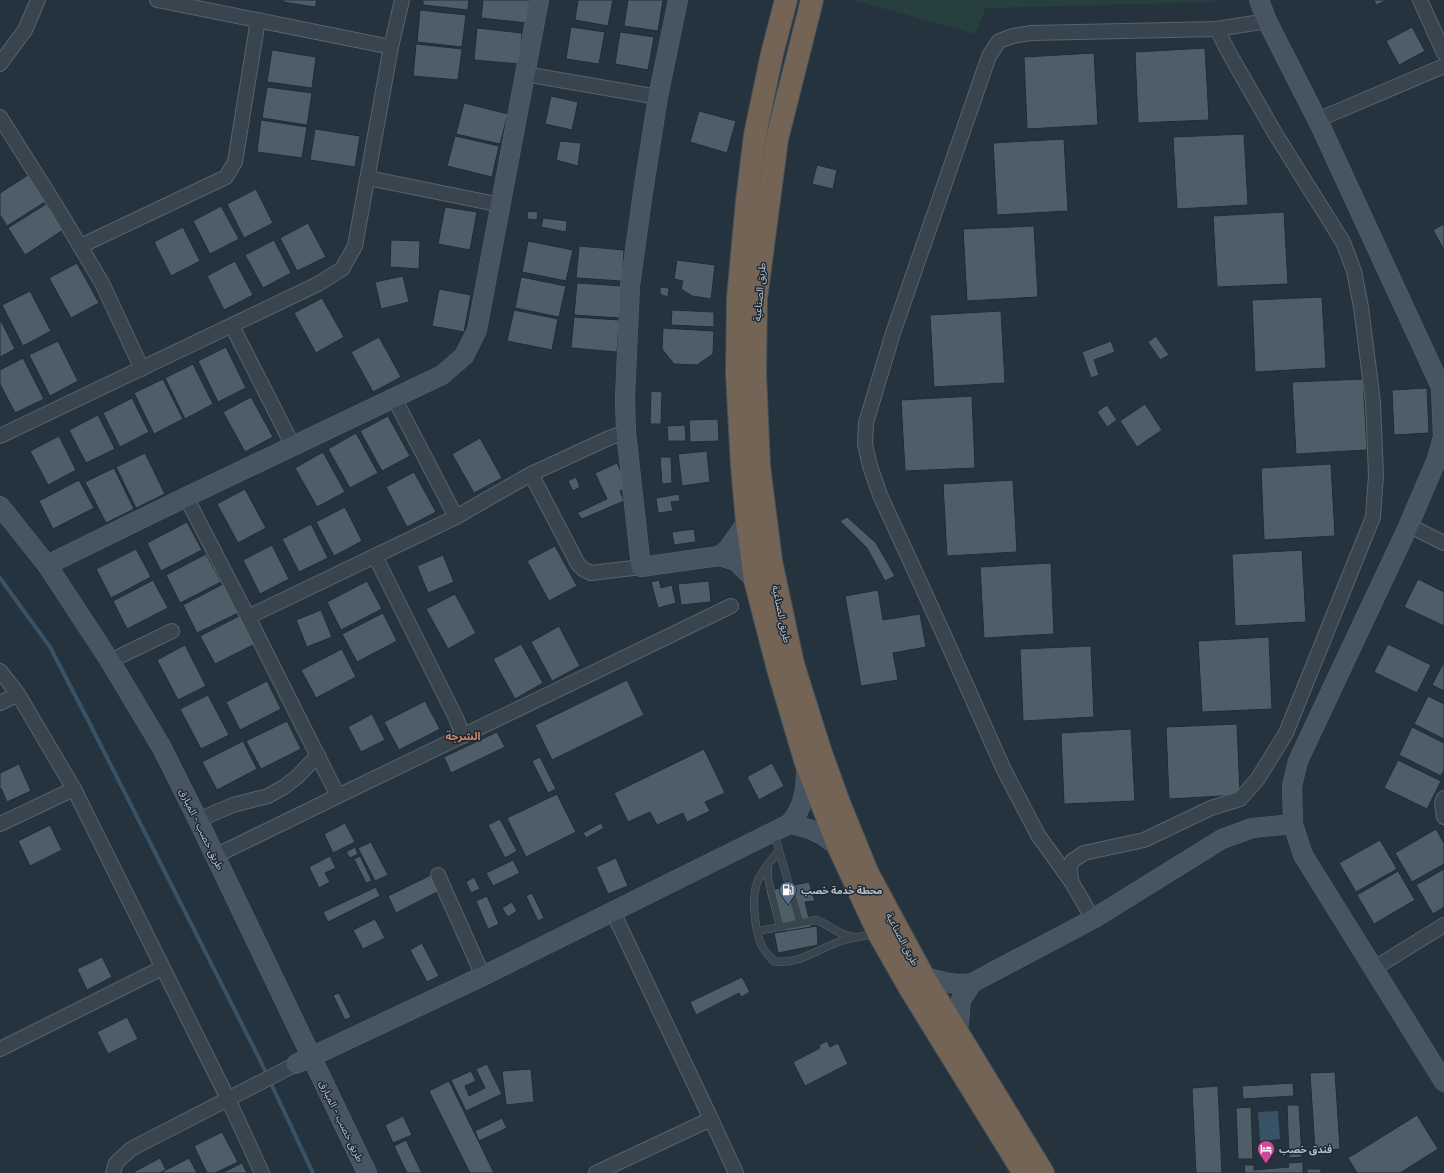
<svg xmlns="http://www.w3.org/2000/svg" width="1444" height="1173" font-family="Inter,'Noto Sans Arabic',sans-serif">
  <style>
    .green { fill: #273f3e }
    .water { fill: #395265 }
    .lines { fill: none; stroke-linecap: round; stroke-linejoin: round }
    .stream { stroke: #395265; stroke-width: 4 }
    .building { fill: #4e5e69; stroke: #202c35 }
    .lane-casing { stroke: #57636c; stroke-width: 8 }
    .street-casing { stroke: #57636c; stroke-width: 16 }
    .secondary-casing { stroke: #57636c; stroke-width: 20 }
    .highway-casing { stroke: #445059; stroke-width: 24 }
    .lane { stroke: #39454e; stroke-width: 7 }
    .street { stroke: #39454e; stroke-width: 14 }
    .secondary { stroke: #475461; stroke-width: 19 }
    .highway { stroke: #746456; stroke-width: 22 }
    .labels { text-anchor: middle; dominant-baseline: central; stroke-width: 3; stroke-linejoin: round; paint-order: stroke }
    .street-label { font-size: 10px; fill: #b5c0c9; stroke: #1e2a33 }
    .poi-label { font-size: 10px; font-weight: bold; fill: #b5c0c9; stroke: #1e2a33; text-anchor: start }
    .neighbourhood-label { font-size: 11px; font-weight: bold; fill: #d28667; stroke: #1e2a33 }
  </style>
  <rect width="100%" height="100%" fill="#25333e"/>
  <!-- green -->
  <polygon class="green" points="853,0 1215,0 1214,2 986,8 975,34"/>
  <!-- water -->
  <polygon class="water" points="1278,1111 1280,1139 1260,1141 1258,1112"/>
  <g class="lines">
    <!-- stream -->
    <polyline class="stream" points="0,578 50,647 90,724 259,1058 313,1173"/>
  </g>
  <!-- building -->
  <g class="building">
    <polygon points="284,0 317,0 315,7 283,2"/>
    <polygon points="423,0 469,0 468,10 423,5"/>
    <polygon points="483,0 529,0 527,23 481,18"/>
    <polygon points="578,0 613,0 608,26 575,20"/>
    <polygon points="628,0 663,0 658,31 624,26"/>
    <polygon points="1374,0 1387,0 1376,5"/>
    <polygon points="420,10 466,15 462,47 417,42"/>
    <polygon points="571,27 605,32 599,64 566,59"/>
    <polygon points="1412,27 1425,51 1399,65 1386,41"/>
    <polygon points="477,28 522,33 519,64 474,60"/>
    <polygon points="620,32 654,37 648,70 615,64"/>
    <polygon points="416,44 462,49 458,80 413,76"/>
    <polygon points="1205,48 1209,120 1138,123 1135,52"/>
    <polygon points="272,50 316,57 312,88 267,82"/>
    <polygon points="1094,53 1098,125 1027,129 1024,57"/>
    <polygon points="267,87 312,93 307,125 262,118"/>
    <polygon points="551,96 578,102 572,130 545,124"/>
    <polygon points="464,103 508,114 500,144 456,134"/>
    <polygon points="699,111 736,121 727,153 690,142"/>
    <polygon points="261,120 307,127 302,158 257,152"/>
    <polygon points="315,129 360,136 355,167 310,160"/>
    <polygon points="1244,134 1248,205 1177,209 1173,137"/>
    <polygon points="455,136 499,146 492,177 447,166"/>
    <polygon points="1064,139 1068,211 997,215 993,143"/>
    <polygon points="560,141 581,143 578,166 556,160"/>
    <polygon points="817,165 837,170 833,189 812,184"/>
    <polygon points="28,175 45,202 7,226 0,215 0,193"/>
    <polygon points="256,189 273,223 244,238 227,204"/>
    <polygon points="46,204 63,230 25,255 8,228"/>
    <polygon points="221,206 239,239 210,254 193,221"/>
    <polygon points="445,207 477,212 470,250 438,244"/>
    <polygon points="528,211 538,212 537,220 527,219"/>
    <polygon points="1284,212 1288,284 1217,287 1213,216"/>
    <polygon points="543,218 567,221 566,232 541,227"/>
    <polygon points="308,223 326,257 297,271 280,238"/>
    <polygon points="1444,224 1444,250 1433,230"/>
    <polygon points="1034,226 1038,297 967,301 963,229"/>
    <polygon points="183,227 200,261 171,276 154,242"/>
    <polygon points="274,240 291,273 263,288 245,255"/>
    <polygon points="391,240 420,241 419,269 390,267"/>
    <polygon points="528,241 573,250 566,281 522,272"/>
    <polygon points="579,246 624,250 622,281 576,278"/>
    <polygon points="677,260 715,265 711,299 692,296 681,289 683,281 674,279"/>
    <polygon points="235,261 253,295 224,310 207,276"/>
    <polygon points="77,263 99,303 71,318 49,278"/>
    <polygon points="403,276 409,302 381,309 375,282"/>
    <polygon points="521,277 566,286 559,317 515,308"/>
    <polygon points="577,283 622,286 619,318 574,315"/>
    <polygon points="660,287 669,288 668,297 660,294"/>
    <polygon points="439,289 471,295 464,332 432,326"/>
    <polygon points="30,291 51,331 23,346 2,305"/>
    <polygon points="1322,297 1326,368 1255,372 1252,300"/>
    <polygon points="322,298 344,337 316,353 294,313"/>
    <polygon points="514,310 558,319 552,350 507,341"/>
    <polygon points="672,310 714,312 714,327 671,325"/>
    <polygon points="1001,311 1005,383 934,387 930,315"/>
    <polygon points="574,317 619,320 617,352 571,348"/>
    <polygon points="0,319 15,349 0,357"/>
    <polygon points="663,328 714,331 713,354 697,365 674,364 662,349"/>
    <polygon points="1156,336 1169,355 1160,360 1148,342"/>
    <polygon points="379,337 401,377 373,392 351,352"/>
    <polygon points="58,341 78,381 50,396 29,355"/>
    <polygon points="1111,341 1115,352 1094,360 1099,375 1091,378 1082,352"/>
    <polygon points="226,347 246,388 218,402 198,361"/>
    <polygon points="23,358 44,399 15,413 0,384 0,370"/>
    <polygon points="193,364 213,404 185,419 165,378"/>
    <polygon points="163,379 183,419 154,434 134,393"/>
    <polygon points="1363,379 1367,450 1296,454 1292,382"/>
    <polygon points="1427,388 1429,433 1394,435 1392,390"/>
    <polygon points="651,391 662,392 661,424 650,424"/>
    <polygon points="972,396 975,468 905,471 901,400"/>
    <polygon points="251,397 273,437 245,452 223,412"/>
    <polygon points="132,398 149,432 120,447 103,413"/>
    <polygon points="1145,404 1162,430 1137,447 1120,421"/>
    <polygon points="1107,405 1117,420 1107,427 1097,412"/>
    <polygon points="98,415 115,449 86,463 69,430"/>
    <polygon points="388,416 410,456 382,471 360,431"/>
    <polygon points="718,419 719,441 690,442 689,420"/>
    <polygon points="685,425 686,441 668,441 667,426"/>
    <polygon points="356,433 378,473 350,488 328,449"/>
    <polygon points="59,436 76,470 48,485 30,451"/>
    <polygon points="480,438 502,478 474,493 452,454"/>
    <polygon points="707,451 710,482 682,486 678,454"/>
    <polygon points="323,452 345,492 317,507 295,468"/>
    <polygon points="145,453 165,494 136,508 116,467"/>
    <polygon points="660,457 671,457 672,483 662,484"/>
    <polygon points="617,463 628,488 620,491 624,501 582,519 577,513 607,499 595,473"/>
    <polygon points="1331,464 1335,536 1264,540 1261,468"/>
    <polygon points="114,468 134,509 106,523 85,482"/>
    <polygon points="414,472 436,512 407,527 386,487"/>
    <polygon points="576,477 580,487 573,491 568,481"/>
    <polygon points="79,480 94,508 53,529 39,501"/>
    <polygon points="1013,480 1017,552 947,556 943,484"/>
    <polygon points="245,489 266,528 238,543 217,504"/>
    <polygon points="679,494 680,501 671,502 673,511 658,513 656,498"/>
    <polygon points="345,507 362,541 334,556 316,522"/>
    <polygon points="847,517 876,543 895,576 885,581 867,548 840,521"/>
    <polygon points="187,522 202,550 161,571 147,543"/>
    <polygon points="311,524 328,558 299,572 282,539"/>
    <polygon points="694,529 696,542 674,545 672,532"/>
    <polygon points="272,545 289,579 260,594 243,560"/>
    <polygon points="555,546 577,586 549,601 527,561"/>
    <polygon points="136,549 151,577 111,598 96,569"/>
    <polygon points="1302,550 1306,622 1235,626 1232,554"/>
    <polygon points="206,554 221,582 180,603 166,575"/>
    <polygon points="443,555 454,582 428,593 417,566"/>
    <polygon points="1051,563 1054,634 984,638 980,567"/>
    <polygon points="1418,579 1444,592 1444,626 1404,607"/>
    <polygon points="153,580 168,608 127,629 113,601"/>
    <polygon points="659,580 661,588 672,585 676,603 658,608 651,582"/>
    <polygon points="367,581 382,609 341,630 327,602"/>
    <polygon points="709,581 711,602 681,605 678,584"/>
    <polygon points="223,584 238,613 197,633 183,605"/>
    <polygon points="878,590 883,620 920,614 926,647 893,653 898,680 861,686 845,596"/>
    <polygon points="455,594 476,633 448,649 426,609"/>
    <polygon points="321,610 332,637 307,647 296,620"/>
    <polygon points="383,613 397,641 357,662 342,634"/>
    <polygon points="241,615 255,644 215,664 200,636"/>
    <polygon points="559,626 580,666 552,681 531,642"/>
    <polygon points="1269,637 1272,709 1202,712 1198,641"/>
    <polygon points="521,644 543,683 515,699 493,659"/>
    <polygon points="1388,644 1431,665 1417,693 1374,672"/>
    <polygon points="185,645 206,686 178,700 157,660"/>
    <polygon points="1091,646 1094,717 1023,721 1020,649"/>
    <polygon points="342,649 356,677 316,698 301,670"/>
    <polygon points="1444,662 1444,691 1432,685"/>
    <polygon points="627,680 644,715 552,760 535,725"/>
    <polygon points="267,681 281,709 240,730 226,702"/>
    <polygon points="208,695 229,735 201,749 180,709"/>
    <polygon points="1428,696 1444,704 1444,739 1414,724"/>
    <polygon points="425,701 440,729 399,750 384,722"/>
    <polygon points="372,714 385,740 361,752 348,727"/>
    <polygon points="287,721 301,749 261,769 246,741"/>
    <polygon points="1237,724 1240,795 1169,799 1166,727"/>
    <polygon points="1412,727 1444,743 1444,770 1441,776 1399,755"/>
    <polygon points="1131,729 1135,801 1064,804 1061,733"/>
    <polygon points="497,732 505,747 451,773 444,757"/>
    <polygon points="243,741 257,769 217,790 202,762"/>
    <polygon points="704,749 725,793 705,802 710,811 687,822 683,813 657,825 650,812 628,822 614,793"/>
    <polygon points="540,757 556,789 548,793 532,761"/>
    <polygon points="1398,760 1441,781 1427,809 1384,788"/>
    <polygon points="772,763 784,786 759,800 747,777"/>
    <polygon points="19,764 31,791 7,802 1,788 0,789 0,773"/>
    <polygon points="557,794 576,832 526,857 507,818"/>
    <polygon points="500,819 517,851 505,858 488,825"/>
    <polygon points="345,823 355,842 333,853 324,834"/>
    <polygon points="601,823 604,828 586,838 583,833"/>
    <polygon points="50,825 62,850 30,866 18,841"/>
    <polygon points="1436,829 1444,843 1444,864 1412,882 1395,853"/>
    <polygon points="1380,840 1397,869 1356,892 1339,863"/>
    <polygon points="371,842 388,875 375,881 358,848"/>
    <polygon points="355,847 358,854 350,858 346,852"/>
    <polygon points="330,856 336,868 325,873 330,882 319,888 309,867"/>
    <polygon points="360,856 372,881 366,883 354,859"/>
    <polygon points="616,858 628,886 608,894 596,867"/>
    <polygon points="513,860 520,873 493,886 486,873"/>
    <polygon points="1444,869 1444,907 1433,914 1416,885"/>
    <polygon points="1398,871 1415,900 1374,924 1357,895"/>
    <polygon points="431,875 439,891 396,913 388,896"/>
    <polygon points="474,877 480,889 471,893 466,882"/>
    <polygon points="809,882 815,901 805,902 811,927 785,932 778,908 771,910 766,891"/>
    <polygon points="376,887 380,896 328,922 323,912"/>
    <polygon points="532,893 544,918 538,921 526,896"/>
    <polygon points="487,896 499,924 488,929 476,901"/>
    <polygon points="512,902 517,911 508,917 502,908"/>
    <polygon points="375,919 385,938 363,949 353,930"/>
    <polygon points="817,926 818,945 778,953 774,933"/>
    <polygon points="422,943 439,976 427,982 410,950"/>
    <polygon points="102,957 112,977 87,990 77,969"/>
    <polygon points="742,977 750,992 741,997 739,993 696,1015 690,1002"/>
    <polygon points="339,993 351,1017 345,1020 333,995"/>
    <polygon points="127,1017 138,1039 108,1054 97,1032"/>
    <polygon points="827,1041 830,1047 838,1043 848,1064 805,1086 793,1062 820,1048 819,1045"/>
    <polygon points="487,1064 502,1094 466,1111 451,1080 471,1071 476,1081 465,1086 469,1096 485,1088 476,1069"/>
    <polygon points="531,1069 534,1102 506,1105 502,1071"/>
    <polygon points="1335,1072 1340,1149 1315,1151 1310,1073"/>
    <polygon points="449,1081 494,1173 470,1173 429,1091"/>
    <polygon points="1293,1083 1294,1096 1243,1099 1242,1086"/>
    <polygon points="1218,1086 1222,1173 1196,1173 1192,1088"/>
    <polygon points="1287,1105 1299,1105 1302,1157 1289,1158"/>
    <polygon points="1251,1107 1253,1159 1238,1159 1236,1108"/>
    <polygon points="1417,1115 1438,1149 1400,1173 1357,1173 1348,1158"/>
    <polygon points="403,1116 412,1135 393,1143 385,1125"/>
    <polygon points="502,1118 507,1128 479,1141 475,1131"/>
    <polygon points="222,1132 238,1162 215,1173 207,1173 194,1146"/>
    <polygon points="406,1140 422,1173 407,1173 394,1146"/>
    <polygon points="160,1158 166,1170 160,1173 132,1173"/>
    <polygon points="189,1158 197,1173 160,1173 166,1170"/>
    <polygon points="1303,1162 1303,1173 1245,1173 1244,1165 1254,1165 1254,1170 1289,1167 1288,1163"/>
    <polygon points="242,1163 247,1173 222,1173"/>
    <rect x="1307" y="1169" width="14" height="4"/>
  </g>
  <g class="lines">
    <defs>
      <g id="lane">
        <polyline points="774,833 800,923"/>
        <path d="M778,852C771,861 761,871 757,883C751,899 755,931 762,946C765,952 770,956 773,961C798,966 819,948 841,941C852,937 865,936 877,934"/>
        <polyline points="768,865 768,878 780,927"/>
        <polyline points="758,931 816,920 823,923 842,934 854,937"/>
      </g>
      <g id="street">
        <polyline points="157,0 391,47"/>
        <polyline points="1420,0 1444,53"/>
        <polyline points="0,64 25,30 38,0"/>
        <polyline points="525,74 658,97"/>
        <polyline points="0,117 58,209 102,283 142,369"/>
        <polyline points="1317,120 1444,66"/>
        <polyline points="368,178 501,205"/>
        <polyline points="81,248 87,243 226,177 235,162 258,20"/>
        <polyline points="232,326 293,446"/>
        <polyline points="394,398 456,517"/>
        <polyline points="0,436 318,284 342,269 355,246 391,47 402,0"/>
        <polyline points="531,474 609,438 626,432"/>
        <polyline points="186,497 248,617 338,796 731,606"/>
        <polyline points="1408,525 1444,543"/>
        <polyline points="375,556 456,718 463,736"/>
        <polyline points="248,617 456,517 531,474 578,564 583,569 591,573 641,567"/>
        <polyline points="110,661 172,631"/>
        <polyline points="0,671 18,694 74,789 228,1099 262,1173"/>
        <polyline points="0,703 18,694"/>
        <polyline points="1444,798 1442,803 1444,817"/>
        <polyline points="198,820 233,805 268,796 284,787 297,777 318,755"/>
        <polyline points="0,824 74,789"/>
        <polyline points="215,856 338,796"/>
        <polyline points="438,875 483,976"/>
        <polyline points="1071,881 1070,868 1072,861 1084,853 1144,840 1211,808 1240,799 1257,780 1286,733 1373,517 1376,475 1373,402 1361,307 1354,271 1343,242 1276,135 1229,53 1217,29"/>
        <polyline points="613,912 711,1119"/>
        <polyline points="1093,919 1071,881 1038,835 1004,770 944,635 880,495 870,466 865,444 866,423 893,333 989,56 999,41 1013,36 1031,33 1217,29 1267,21"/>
        <polyline points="1373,969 1444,925"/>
        <polyline points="0,1049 162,968"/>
        <polyline points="113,1173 116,1163 131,1149 296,1064"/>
        <polyline points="596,1173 711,1119 736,1173"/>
      </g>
      <g id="secondary">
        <polyline points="678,0 658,97 643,192 630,286 625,398 626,432 641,567 719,556 736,561 755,580"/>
        <polyline points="1259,0 1267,21 1320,125 1441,387 1443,437 1437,459 1407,529 1298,761 1292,786 1293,824 1303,855 1444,1082"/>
        <polyline points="0,506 47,565 110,661 162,748 198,820 367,1173"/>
        <polyline points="719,556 727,550 747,522"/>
        <polyline points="47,565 186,497 442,375 464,356 477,330 539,0"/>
        <path d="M789,824C811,828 823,833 839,848"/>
        <path d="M923,976C940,981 955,986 972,983L1093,919L1222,839L1252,828L1293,824"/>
        <polyline points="958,1033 961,1000 972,983"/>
        <path d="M296,1064L483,976L789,824C805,807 806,788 806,766"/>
      </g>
      <g id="highway">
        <polyline points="786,0 772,54 755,135 747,201 738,298 737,374 742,466 747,522 755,580 778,669 806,763 839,848 879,934 911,990 1024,1173"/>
        <polyline points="812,0 777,139 756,299 755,373 759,466 771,561 793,664 820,750 839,803 868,874 923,976 1043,1173"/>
      </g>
    </defs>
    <!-- lane casing -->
    <use href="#lane" class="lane-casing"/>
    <!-- street casing -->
    <use href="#street" class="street-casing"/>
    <!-- secondary casing -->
    <use href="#secondary" class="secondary-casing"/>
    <!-- highway casing -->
    <use href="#highway" class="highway-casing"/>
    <!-- lane -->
    <use href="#lane" class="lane"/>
    <!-- street -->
    <use href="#street" class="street"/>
    <!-- secondary -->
    <use href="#secondary" class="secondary"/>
    <!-- highway -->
    <use href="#highway" class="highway"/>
  </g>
  <!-- icons -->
  <defs>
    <symbol id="fuel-pin" viewBox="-11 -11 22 30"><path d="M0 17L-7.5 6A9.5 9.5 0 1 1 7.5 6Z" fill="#5c6f8a" stroke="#1e2a33"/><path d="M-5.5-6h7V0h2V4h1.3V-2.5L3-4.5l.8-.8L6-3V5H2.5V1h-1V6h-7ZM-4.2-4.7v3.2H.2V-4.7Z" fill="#fff"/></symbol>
    <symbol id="hotel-pin" viewBox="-11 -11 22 30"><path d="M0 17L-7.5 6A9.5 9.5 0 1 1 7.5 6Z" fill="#d1479c" stroke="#1e2a33"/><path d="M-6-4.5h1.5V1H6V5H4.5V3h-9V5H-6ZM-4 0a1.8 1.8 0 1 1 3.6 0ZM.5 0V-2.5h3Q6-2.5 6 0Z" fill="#fff"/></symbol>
  </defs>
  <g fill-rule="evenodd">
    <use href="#fuel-pin" x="778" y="880" width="20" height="27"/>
    <use href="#hotel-pin" x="1256" y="1139" width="20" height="27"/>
  </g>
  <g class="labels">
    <!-- street labels -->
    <g class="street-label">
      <text transform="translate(759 292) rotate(-85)">طريق الصناعية</text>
      <text transform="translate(782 614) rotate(78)">طريق الصناعية</text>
      <text transform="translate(202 829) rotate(64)">طريق خصب - المبارق</text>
      <text transform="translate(903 939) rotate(62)">طريق الصناعية</text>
      <text transform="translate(342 1121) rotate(64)">طريق خصب - المبارق</text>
    </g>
    <!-- poi labels -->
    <g class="poi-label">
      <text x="801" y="890">محطة خدمة خصب</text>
      <text x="1279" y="1149">فندق خصب</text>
    </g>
    <!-- neighbourhood labels -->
    <g class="neighbourhood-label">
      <text x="463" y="736">الشرجة</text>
    </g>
  </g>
</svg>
